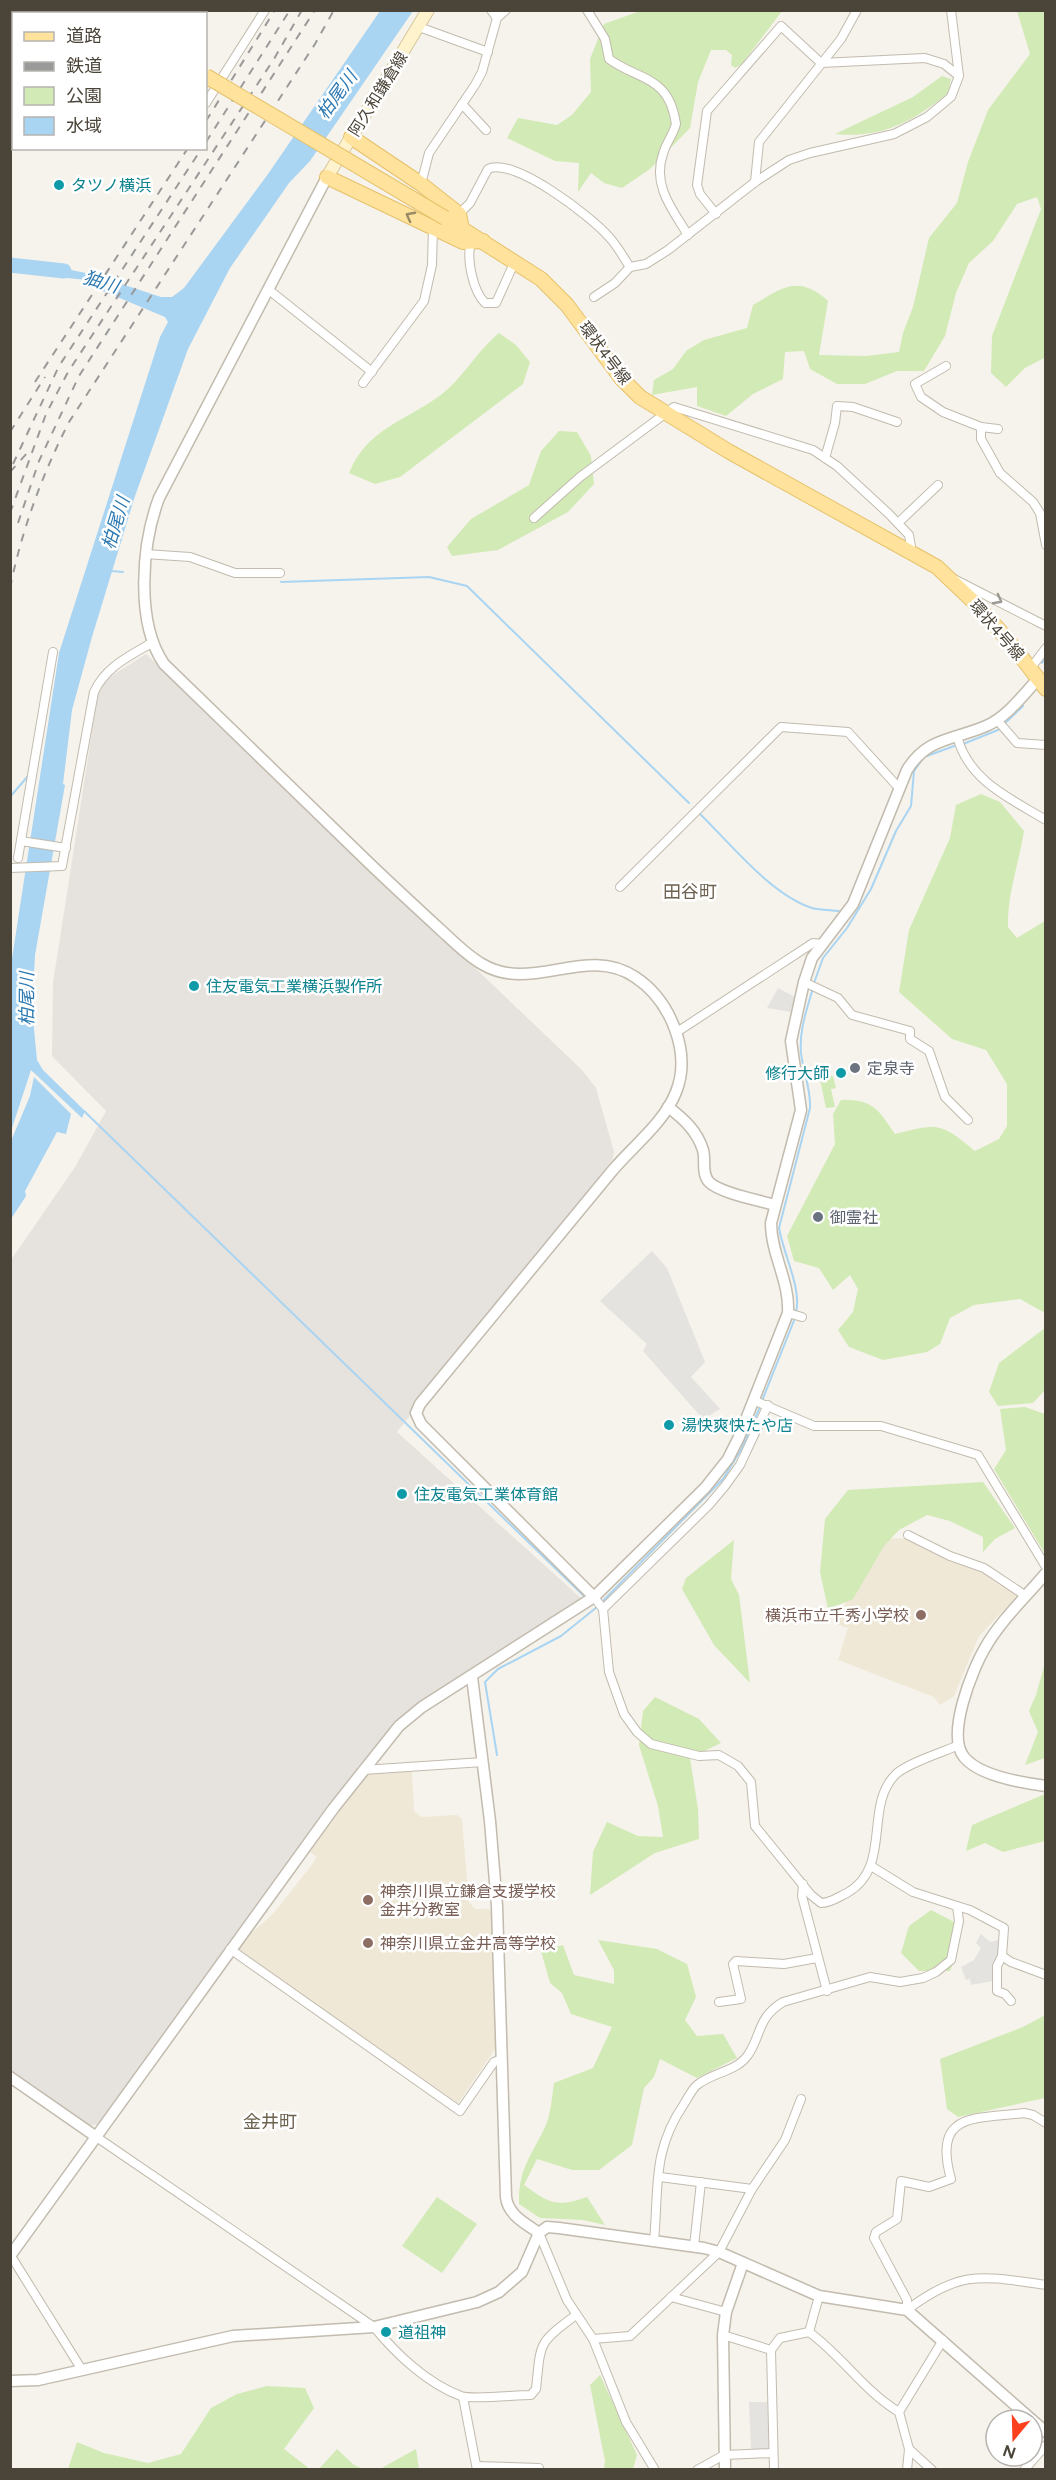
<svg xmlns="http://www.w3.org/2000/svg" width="1056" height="2480" font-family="Figtree,'Noto Sans JP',sans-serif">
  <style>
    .industrial { fill: #e6e2dd }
    .education { fill: #efe8d6 }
    .green { fill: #d2eab5 }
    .parking { fill: #e5e3e0 }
    .water { fill: #a9d4f2 }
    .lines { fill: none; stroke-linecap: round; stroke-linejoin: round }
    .stream { stroke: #a9d4f2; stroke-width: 2 }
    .river { stroke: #a9d4f2; stroke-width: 15 }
    .minor-casing { stroke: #c2bbae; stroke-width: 10 }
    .tertiary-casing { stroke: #c2bbae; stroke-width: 13 }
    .secondary-casing { stroke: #d6c79b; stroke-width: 14 }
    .primary-casing { stroke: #e6c16a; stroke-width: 16 }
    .minor { stroke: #fff; stroke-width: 8 }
    .tertiary { stroke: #fff; stroke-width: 10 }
    .secondary { stroke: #fff3cd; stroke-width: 12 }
    .primary { stroke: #ffe39c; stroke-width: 14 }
    .rail { stroke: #9a9a9a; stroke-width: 2; stroke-dasharray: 8 8; stroke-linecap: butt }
    .primary-bridge-casing { stroke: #e6c16a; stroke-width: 16; stroke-linecap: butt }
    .primary-bridge { stroke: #ffe39c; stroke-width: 14 }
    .oneway { stroke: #9c8c66 }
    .oneway2 { stroke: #9c9892 }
    .culture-dot { fill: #0f9aa8; stroke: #fff; stroke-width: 2 }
    .worship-dot { fill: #6b7280; stroke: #fff; stroke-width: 2 }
    .education-dot { fill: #8d6e63; stroke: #fff; stroke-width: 2 }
    .labels { text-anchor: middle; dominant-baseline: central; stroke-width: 5; stroke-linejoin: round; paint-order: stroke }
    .street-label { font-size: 16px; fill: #4b4439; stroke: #fff }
    .culture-label { font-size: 16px; fill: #0d838f; stroke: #fff; text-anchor: start }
    .worship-label { font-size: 16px; fill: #5b616d; stroke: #fff; text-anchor: start }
    .education-label { font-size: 16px; fill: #785e54; stroke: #fff; text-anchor: start }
    .water-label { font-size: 18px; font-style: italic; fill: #2e7ab2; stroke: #fff }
    .neighbourhood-label { font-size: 18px; fill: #6e6250; stroke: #fff }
  </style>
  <rect width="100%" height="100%" fill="#f6f3ec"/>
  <!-- industrial -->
  <polygon class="industrial" points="146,654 582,1070 596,1088 614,1152 612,1160 397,1432 583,1600 412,1710 389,1729 98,2124 88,2126 11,2072 11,1260 75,1167 106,1111 52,1056 53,983 98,693 107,679"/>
  <!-- education -->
  <g class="education">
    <polygon points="906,1538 951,1562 981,1571 996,1583 1015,1593 1016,1597 979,1636 954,1696 940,1705 934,1697 838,1660 848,1628 838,1625 845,1604 845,1590 884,1539"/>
    <polygon points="409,1770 412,1773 414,1811 422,1817 457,1815 462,1819 469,1902 475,1909 488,1909 494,1914 496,2048 458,2103 237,1951 249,1935 273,1914 311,1866 317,1857 310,1852 367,1773"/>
  </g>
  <!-- green -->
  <g class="green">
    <polygon points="640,11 782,11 742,64 735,68 731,65 732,55 726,50 711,50 698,82 690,128 650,169 622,188 604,183 591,173 578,192 579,163 555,161 507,138 518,118 557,125 572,115 591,92 590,59 604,24"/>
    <path d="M1017,11H1045L1046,357L1025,368L1006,387L991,373L992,336L1041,209L1037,197L1017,204L993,241L969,263L956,293L945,336L924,371H897L865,384H837L810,369L804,351L785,352L783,379L753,394L726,416L697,406V387L652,395L654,380L673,369L686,351L704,340L747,328L753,305C782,288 798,274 828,301L819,355L866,356L899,352L903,333L913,307L929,238L957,203L968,162L988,110L1030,54Z"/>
    <path d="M942,76L951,79L948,93C914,121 881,139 835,134L913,97Z"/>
    <path d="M499,333L516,345L530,362L523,384L400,477L375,484L349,473C368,427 407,421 442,394C462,379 477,351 499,333Z"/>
    <polygon points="559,431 577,432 591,456 594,484 568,512 498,550 452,556 447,547 471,519 529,485 541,451"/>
    <path d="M981,794L1000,802L1024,831C1019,863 1007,895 1008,927L1017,938L1045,921V1313L1020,1299L974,1305L950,1318L940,1344L927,1352L883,1360L849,1347L838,1330L853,1312L858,1289L850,1275L833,1290L819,1268L794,1261L787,1236L835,1144L833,1114L841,1100C873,1099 878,1109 895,1134C937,1123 941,1122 975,1151L999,1139L1007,1126V1084L986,1050L952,1039L899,992L909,930L950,838L956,805Z"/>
    <polygon points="827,1074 833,1076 836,1088 831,1089 835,1107 826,1108 819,1075"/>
    <polygon points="1045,1328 1045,1390 1033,1403 998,1406 989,1392 999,1363"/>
    <polygon points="1025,1407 1045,1414 1045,1554 994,1469 1006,1450 1000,1409"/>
    <polygon points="983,1482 1015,1528 995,1539 983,1552 983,1537 950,1521 927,1515 899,1530 884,1546 853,1599 828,1609 820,1572 825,1519 848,1490"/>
    <polygon points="734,1540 731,1579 739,1595 750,1683 714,1645 682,1589 686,1578"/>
    <polygon points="1045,1663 1045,1758 1025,1765 1038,1732 1029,1711 1036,1695"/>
    <polygon points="655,1697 699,1719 721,1743 690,1758 698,1809 699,1839 655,1853 590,1895 593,1852 607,1822 638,1836 663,1837 658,1806 639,1745 643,1711"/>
    <polygon points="1045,1794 1045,1841 1003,1852 985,1843 966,1851 972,1825"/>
    <polygon points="931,1910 954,1922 958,1950 950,1971 919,1971 901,1953 909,1926"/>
    <path d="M598,1940L657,1949L687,1964L696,1997L685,2020L697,2036L723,2034L737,2058L697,2078L660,2059L654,2077L644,2088L632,2145L599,2170H572L537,2159L524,2185C549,2203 556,2208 587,2197L605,2225L583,2220L540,2218L519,2204C518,2169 532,2155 546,2125C551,2113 552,2096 554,2083L593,2068L612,2027L571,2014L562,1993L550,1983L541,1951L563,1945L574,1975L614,1984V1970Z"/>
    <polygon points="1045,2015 1045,2098 958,2117 947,2109 940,2059 1023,2027"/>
    <polygon points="437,2197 477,2224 442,2273 402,2246"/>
    <polygon points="600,2375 637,2455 633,2469 604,2469 605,2461 590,2385"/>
    <polygon points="267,2386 305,2388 314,2408 284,2449 310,2469 68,2469 77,2442 104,2453 148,2463 181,2454 211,2408 237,2394"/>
    <polygon points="337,2449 354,2465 364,2469 319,2469"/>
    <polygon points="416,2449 419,2469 380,2469"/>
  </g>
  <!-- parking -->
  <g class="parking">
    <polygon points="778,988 795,997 791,1012 767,1008"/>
    <polygon points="652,1251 667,1268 705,1362 691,1377 720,1409 703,1419 643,1351 647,1344 600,1301"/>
    <polygon points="981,1934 990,1942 998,1940 1000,1948 993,1969 993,1981 971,1985 970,1979 966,1980 961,1967 974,1960 981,1948 976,1943"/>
    <polygon points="749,2402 767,2402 769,2447 767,2450 751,2450"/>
  </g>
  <!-- water -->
  <g class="water">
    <polygon points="380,11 413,11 310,161 289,183 230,268 188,349 135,496 92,637 72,710 63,784 65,785 35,955 32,1008 37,1060 43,1070 85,1111 82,1118 31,1070 11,1131 11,965 59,653 160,337 168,322 165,317 91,286 88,280 45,276 46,265 91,274 161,297 172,297 184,288 268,174"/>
    <polygon points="34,1077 71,1114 66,1134 57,1132 25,1191 26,1196 11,1219 11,1141 30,1096"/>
  </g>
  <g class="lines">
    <!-- stream -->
    <g class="stream">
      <polyline points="111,571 123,572"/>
      <polyline points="281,582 429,577 467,586 689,803"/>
      <polyline points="1042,663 1046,658"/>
      <polyline points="963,744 998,730 1023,706"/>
      <polyline points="10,797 28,776"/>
      <path d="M699,813C730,843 771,895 812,908C820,910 830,910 839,911"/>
      <polyline points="814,983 823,958 847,928 871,889 896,831 911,806 914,771 924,757 957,745"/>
      <polyline points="84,1111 586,1598"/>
      <path d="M796,1312C802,1289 783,1253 779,1228L810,1108C811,1088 803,1072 801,1053C799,1030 807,1009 813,988"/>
      <polyline points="762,1401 795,1318"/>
      <polyline points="601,1603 723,1479 742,1448 760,1407"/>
      <polyline points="497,1755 485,1682 498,1669 561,1636 597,1607"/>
    </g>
    <!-- river -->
    <polyline class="river" points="10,265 64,271"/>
    <defs>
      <g id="minor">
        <polyline points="85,10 90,14"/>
        <polyline points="491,10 497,18"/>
        <path d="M587,10L605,39L609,59C639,81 669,75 676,124C673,135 666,143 663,154C652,185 672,209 688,235"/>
        <polyline points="40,14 41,10"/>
        <polyline points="419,27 488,52"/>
        <polyline points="206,103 265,10"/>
        <polyline points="462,104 486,130"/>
        <polyline points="755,182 759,142 841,39 857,10"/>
        <polyline points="421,184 429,153 475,85 482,72 497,18 506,10"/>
        <path d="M459,214L470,203L488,169C513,156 592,217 609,237C617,245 623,257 630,267"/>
        <polyline points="716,214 700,194 697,185 707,111 781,26 821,63 925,58 944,64 959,76"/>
        <path d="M471,242C466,259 473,291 485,303H496L515,261"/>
        <polyline points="269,290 372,372"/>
        <polyline points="594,297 615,283 630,267 646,264 668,250 755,182 789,160 810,153 894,134 927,117 951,97 959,76 951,10"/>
        <polyline points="946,366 915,384 921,397 943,412 981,427 998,429"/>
        <polyline points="363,383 424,301 432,265 433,228"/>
        <polyline points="981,427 981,439 1000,473 1033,502 1040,513 1046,545"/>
        <polyline points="825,458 835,423 837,406 853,407 897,422"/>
        <polyline points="534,518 580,477 674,407 813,450 837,466 889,514 909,535 912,553"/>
        <polyline points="898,523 938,485"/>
        <polyline points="145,554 190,557 235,573 280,573"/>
        <polyline points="954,579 1046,626"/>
        <polyline points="1030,669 1046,648"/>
        <polyline points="997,720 1017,743 1046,745"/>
        <path d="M957,736C968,780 1009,798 1046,820"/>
        <polyline points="21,841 66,848"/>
        <polyline points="18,858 53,652"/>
        <path d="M10,868L62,866L94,692C106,666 130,656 153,642"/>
        <polyline points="620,887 781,727 848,732 899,788"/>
        <polyline points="804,982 838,998 852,1015 910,1031 910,1039 929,1051 945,1097 968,1120"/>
        <polyline points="677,1032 813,943 822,944"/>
        <polyline points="788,1313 802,1317"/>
        <polyline points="753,1400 814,1426 881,1426 978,1455 1046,1567"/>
        <polyline points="908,1535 950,1556 984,1568 1026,1596"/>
        <path d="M594,1597L603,1609L609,1672L624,1714L637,1732L651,1744L699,1756L719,1755L738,1766L751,1782L755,1826L811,1895L821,1903C831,1903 838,1897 847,1893C893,1867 863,1806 896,1774C908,1763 943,1752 959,1745"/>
        <polyline points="603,1609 709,1505 725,1486 740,1465 768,1405"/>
        <polyline points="363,1770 483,1762"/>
        <polyline points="803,1884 802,1896 827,1991"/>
        <polyline points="957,1906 970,1910 1004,1928 1002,1956 997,1966 997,1991 1005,1994 1011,2001"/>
        <polyline points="230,1949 460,2111 494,2062 502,2059"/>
        <polyline points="1002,1956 1011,1962 1046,1975"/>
        <polyline points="719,2002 741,1999 733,1964 736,1961 784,1964 817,1958"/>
        <path d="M95,2136L374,2327C396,2354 428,2384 461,2396C473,2400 515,2395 531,2395L536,2389C541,2342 537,2344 576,2315"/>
        <polyline points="660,2177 752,2189"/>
        <polyline points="539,2233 567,2300 593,2339 626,2422 655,2470"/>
        <path d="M654,2241C659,2186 652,2151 684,2104C688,2098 692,2089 697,2085C713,2072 736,2072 748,2055C762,2034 757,2018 783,2002L870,1977L900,1982L923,1978L936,1972L951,1960L959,1921L957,1906L913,1892L871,1866"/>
        <polyline points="694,2246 701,2182"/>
        <polyline points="11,2256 82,2370"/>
        <polyline points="671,2297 726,2312"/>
        <path d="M907,2310V2300L874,2238L876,2232L897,2219L901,2181L929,2187L951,2179C932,2112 974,2119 1024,2113L1033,2115L1046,2123"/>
        <path d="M907,2310C961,2269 982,2276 1046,2285"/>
        <polyline points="809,2332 819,2296"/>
        <path d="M723,2335L771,2350L780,2338L809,2332C842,2356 864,2391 899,2412L909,2449L932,2470"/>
        <polyline points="593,2339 630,2336 719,2252 752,2189 785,2140 801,2099"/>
        <polyline points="771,2350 774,2470"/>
        <polyline points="463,2397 477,2470"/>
        <polyline points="899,2412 943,2340"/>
        <polyline points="477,2466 539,2468"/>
        <polyline points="697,2470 724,2455 773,2453"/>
        <polyline points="907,2470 909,2449"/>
        <polyline points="1024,2470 1046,2445"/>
      </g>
      <g id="tertiary">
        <polyline points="10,93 14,88"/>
        <path d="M327,177L159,498C142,543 135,622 164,664C232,730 300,796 368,862C393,886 418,909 443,932C455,943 468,956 482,964C532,994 586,944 635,977C670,1000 692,1052 676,1092C664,1123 633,1146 612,1171C548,1249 484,1326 420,1404L416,1413L421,1424L594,1597"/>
        <path d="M668,1107C684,1119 697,1131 703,1150C706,1160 701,1173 709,1182C720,1193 758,1200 775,1205"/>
        <path d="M1046,1573C1026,1597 1000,1621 985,1648C972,1670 946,1735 964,1757C979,1776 1023,1783 1046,1786"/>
        <path d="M472,1677L490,1821L497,1906L506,2197C508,2215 525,2223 539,2233"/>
        <polyline points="10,2077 95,2136"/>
        <path d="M10,2256L333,1809L399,1726L422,1707L594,1597L705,1488L728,1459L739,1437L788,1313C790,1282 771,1254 771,1223L801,1110L791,1041L804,982L812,958L853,904L907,770C927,737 954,740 986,726C1007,717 1022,696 1038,679"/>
        <polyline points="10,2381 38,2380 233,2336 374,2327 477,2302 499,2292 522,2272 539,2233 547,2227 559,2228 704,2248 719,2252 819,2296 907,2310 1032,2420"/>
        <polyline points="1032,2420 1046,2432"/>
        <polyline points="725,2470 723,2335 726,2312 743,2263"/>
      </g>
      <polyline id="secondary" points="327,177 428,10"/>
      <g id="primary">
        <polyline points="10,28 14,28"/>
        <polyline points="351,137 421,184 459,214 462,229"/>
        <polyline points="327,177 463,242 483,241"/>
        <polyline points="445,218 541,279 567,305 621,378 640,397 728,451 937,567 977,605 1008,640 1046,689"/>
      </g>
    </defs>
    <!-- minor casing -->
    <use href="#minor" class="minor-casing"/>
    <!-- tertiary casing -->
    <use href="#tertiary" class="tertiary-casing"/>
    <!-- secondary casing -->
    <use href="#secondary" class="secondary-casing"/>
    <!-- primary casing -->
    <use href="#primary" class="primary-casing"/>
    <!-- minor -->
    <use href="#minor" class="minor"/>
    <!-- tertiary -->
    <use href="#tertiary" class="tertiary"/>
    <!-- secondary -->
    <use href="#secondary" class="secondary"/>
    <!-- primary -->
    <use href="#primary" class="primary"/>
    <!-- rail -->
    <g class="rail">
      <polyline points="206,121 275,10"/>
      <polyline points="206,142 290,10"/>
      <polyline points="35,382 188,148"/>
      <polyline points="10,432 45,377"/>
      <polyline points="13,464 59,366 202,148"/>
      <polyline points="10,472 29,451"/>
      <polyline points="10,513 46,414 68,372 274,59 302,10"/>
      <polyline points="18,523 39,461 79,376 315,10"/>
      <path d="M10,588C22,529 42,475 69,422L315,44L334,10"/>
    </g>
    <defs>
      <polyline id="primary-bridge" points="206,76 445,218"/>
    </defs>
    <!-- primary-bridge casing -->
    <use href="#primary-bridge" class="primary-bridge-casing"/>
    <!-- primary-bridge -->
    <use href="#primary-bridge" class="primary-bridge"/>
  </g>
  <!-- one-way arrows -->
  <defs><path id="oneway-chevron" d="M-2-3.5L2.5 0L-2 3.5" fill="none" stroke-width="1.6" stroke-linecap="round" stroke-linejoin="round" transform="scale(1.5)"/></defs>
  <use class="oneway" href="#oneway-chevron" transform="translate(410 216) rotate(-152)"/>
  <use class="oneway2" href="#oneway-chevron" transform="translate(998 600) rotate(28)"/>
  <!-- markers -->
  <g class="culture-dot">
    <circle cx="59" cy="185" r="6"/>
    <circle cx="194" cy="986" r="6"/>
    <circle cx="841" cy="1073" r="6"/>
    <circle cx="669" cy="1425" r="6"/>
    <circle cx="402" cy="1494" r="6"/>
    <circle cx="386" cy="2332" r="6"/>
  </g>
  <g class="worship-dot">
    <circle cx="855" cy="1068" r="6"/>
    <circle cx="818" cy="1217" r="6"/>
  </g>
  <g class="education-dot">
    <circle cx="921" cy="1615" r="6"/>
    <circle cx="368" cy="1900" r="6"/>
    <circle cx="368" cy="1943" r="6"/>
  </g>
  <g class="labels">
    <!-- street labels -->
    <g class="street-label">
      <text transform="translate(378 94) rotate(-58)">阿久和鎌倉線</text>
      <text transform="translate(605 353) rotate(53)">環状4号線</text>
      <text transform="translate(997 630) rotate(49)">環状4号線</text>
    </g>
    <!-- culture labels -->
    <g class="culture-label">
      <text x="71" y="185">タツノ横浜</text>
      <text x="206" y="986">住友電気工業横浜製作所</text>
      <text x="829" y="1073" text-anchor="end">修行大師</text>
      <text x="681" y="1425">湯快爽快たや店</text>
      <text x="414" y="1494">住友電気工業体育館</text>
      <text x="398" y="2332">道祖神</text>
    </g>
    <!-- worship labels -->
    <g class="worship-label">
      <text x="867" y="1068">定泉寺</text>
      <text x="830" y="1217">御霊社</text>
    </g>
    <!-- education labels -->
    <g class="education-label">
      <text x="909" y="1615" text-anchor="end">横浜市立千秀小学校</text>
      <text x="380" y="1891">神奈川県立鎌倉支援学校<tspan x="380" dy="18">金井分教室</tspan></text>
      <text x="380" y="1943">神奈川県立金井高等学校</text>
    </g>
    <!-- water labels -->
    <g class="water-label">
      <text transform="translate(337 95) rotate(-54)">柏尾川</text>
      <text transform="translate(101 282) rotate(17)">㹨川</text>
      <text transform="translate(116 523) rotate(-73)">柏尾川</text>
      <text transform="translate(27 999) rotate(-90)">柏尾川</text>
    </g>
    <!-- neighbourhood labels -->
    <g class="neighbourhood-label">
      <text x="690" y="892">田谷町</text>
      <text x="270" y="2122">金井町</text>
    </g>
  </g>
  <!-- border -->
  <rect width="1056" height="2480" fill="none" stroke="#4b4439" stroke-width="24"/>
  <!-- legend -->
  <rect x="12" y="12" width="195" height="138" fill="#ffffff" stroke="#b7b4b0" stroke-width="1.5"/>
  <rect x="24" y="32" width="30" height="9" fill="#ffe39c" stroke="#b7b4b0" stroke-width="1.5"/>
  <text x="66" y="42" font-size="18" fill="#4b4439">道路</text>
  <rect x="24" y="62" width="30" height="9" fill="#9a9a9a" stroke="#b7b4b0" stroke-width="1.5"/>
  <text x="66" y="72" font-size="18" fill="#4b4439">鉄道</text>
  <rect x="24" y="87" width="30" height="18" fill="#d2eab5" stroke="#b7b4b0" stroke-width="1.5"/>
  <text x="66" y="102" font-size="18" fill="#4b4439">公園</text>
  <rect x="24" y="117" width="30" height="18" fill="#a9d4f2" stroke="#b7b4b0" stroke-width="1.5"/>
  <text x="66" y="132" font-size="18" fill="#4b4439">水域</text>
  <!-- north arrow -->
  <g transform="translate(1014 2438) rotate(199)"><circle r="28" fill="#ffffff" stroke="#b7b4b0" stroke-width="1.5"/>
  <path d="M0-4.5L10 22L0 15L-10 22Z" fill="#fc3f1d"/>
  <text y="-9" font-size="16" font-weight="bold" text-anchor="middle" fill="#4b4439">N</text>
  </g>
</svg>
